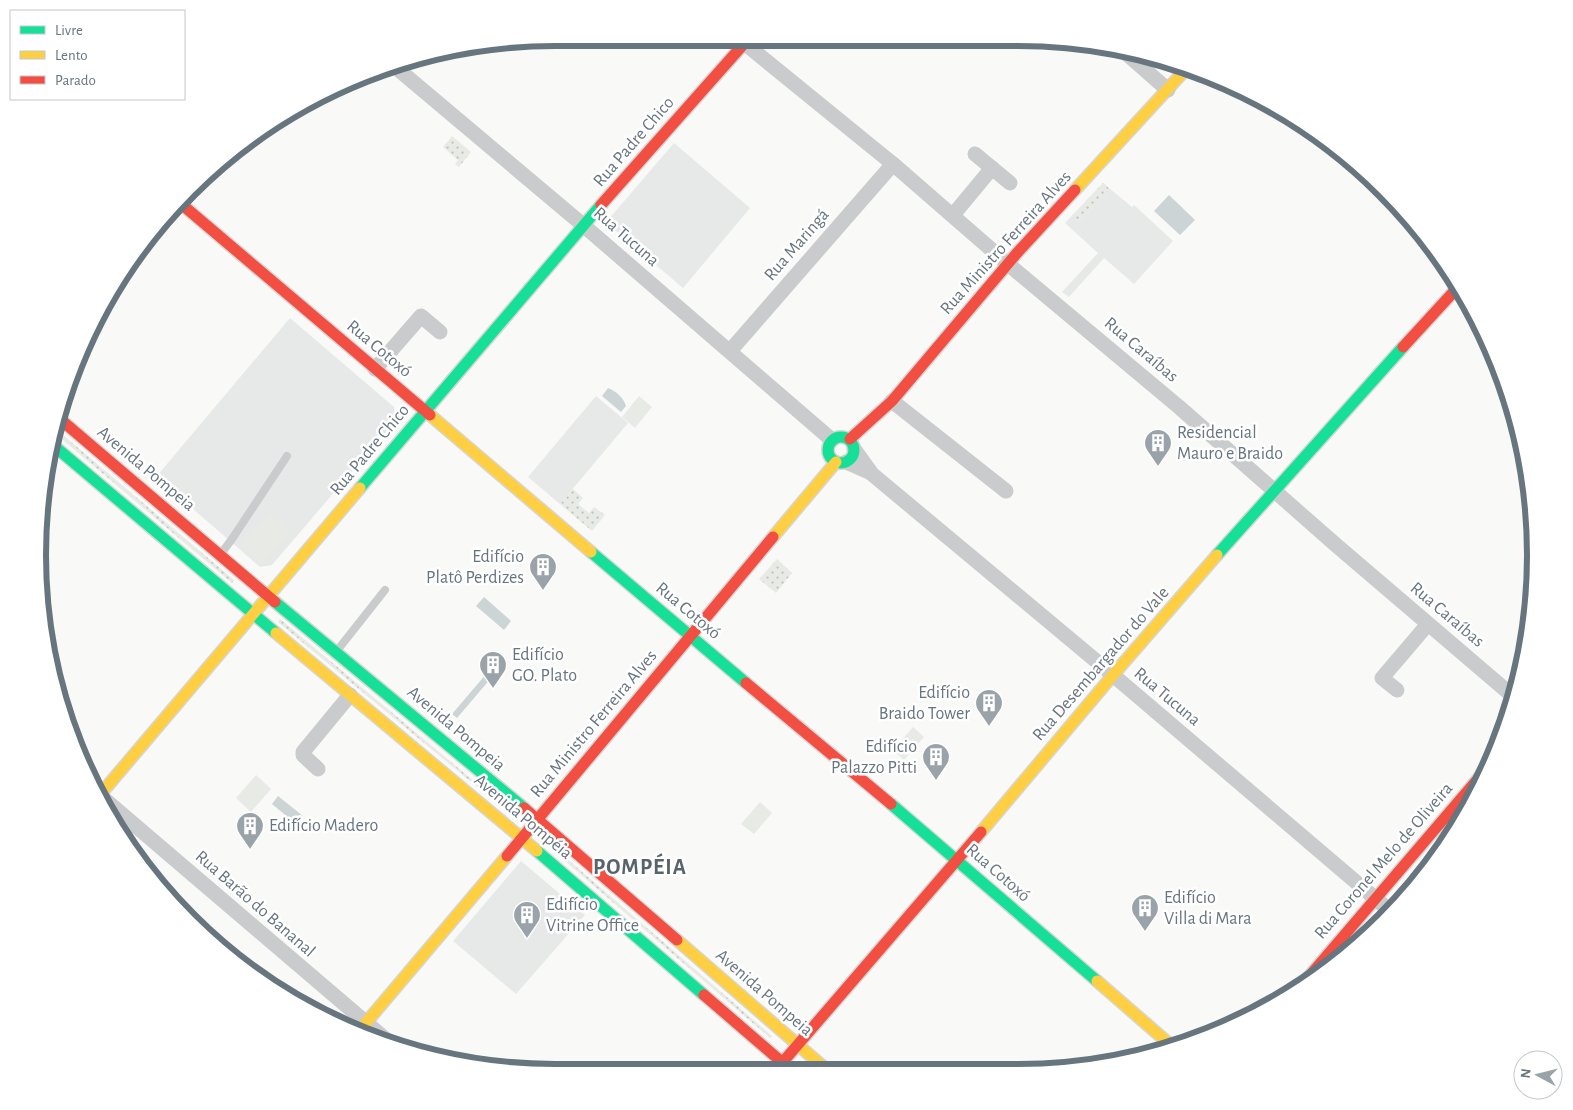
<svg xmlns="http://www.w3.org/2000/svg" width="1573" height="1110" font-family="'Alegreya Sans',sans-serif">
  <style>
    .built { fill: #e7e9e8 }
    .grass { fill: #e8eae6 }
    .park { fill: url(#park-dots) }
    .water { fill: #cdd4d6 }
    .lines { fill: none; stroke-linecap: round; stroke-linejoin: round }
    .fast-casing { stroke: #d5d6d6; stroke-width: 14 }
    .slow-casing { stroke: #d5d6d6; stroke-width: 14 }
    .jam-casing { stroke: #d5d6d6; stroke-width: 14 }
    .lane { stroke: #cacbcc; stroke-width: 8 }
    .street { stroke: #cacbcc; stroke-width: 15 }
    .fast { stroke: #16e098; stroke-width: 11 }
    .slow { stroke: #ffcf43; stroke-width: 11 }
    .jam { stroke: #f24e42; stroke-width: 11 }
    .labels { text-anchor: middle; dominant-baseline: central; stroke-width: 5; stroke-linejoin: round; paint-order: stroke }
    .street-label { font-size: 18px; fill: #67757f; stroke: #fff }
    .poi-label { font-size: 18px; fill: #67757f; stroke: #fff; text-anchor: start }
    .district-label { font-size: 22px; font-weight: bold; letter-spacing: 1px; fill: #59636b; stroke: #fff }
    .rim { fill: none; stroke: #67757f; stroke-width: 6 }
  </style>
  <defs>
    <pattern id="park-dots" width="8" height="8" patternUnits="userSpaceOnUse" patternTransform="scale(1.25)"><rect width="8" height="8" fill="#e8eae6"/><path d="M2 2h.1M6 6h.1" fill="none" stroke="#c0c2c0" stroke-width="1.8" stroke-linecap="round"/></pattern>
  </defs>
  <rect width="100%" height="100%" fill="#f9f9f8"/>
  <!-- built -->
  <g class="built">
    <polygon points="674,143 750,208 683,288 609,225 608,220"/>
    <polygon points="1103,183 1132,207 1134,205 1173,241 1134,284 1104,258 1069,297 1062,292 1098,253 1065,223"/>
    <polygon points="290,318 394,407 396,420 272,565 260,567 156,477"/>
    <polygon points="596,396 628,423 560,504 528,477"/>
    <polygon points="1449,838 1429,870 1403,898 1402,892"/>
    <polygon points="521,861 585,915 516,994 453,941"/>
  </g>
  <!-- grass -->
  <g class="grass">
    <polygon points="639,396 652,407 635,428 622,417"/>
    <polygon points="270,514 290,532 262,564 241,546"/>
    <polygon points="913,727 924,737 904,760 893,750"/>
    <polygon points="256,775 271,789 251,812 236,798"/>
    <polygon points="760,802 772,813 754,834 741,824"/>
  </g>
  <!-- park -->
  <g class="park">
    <polygon points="452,136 471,152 459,167 455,164 458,160 443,147"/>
    <polygon points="1103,183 1111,190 1080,223 1072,216"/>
    <polygon points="57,430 234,580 232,583 56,434"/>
    <polygon points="573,489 583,498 578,504 589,513 594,507 605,515 592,531 560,504"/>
    <polygon points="777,559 792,573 776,593 759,579"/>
    <polygon points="280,619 506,808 505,810 278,622"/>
    <polygon points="551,845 772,1036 770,1038 549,847"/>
  </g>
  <!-- water -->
  <g class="water">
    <polygon points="1169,195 1195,220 1180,235 1154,211"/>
    <path d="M608,388C617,392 623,397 626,406L621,412L602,396Z"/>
    <polygon points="484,597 511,621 504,630 476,606"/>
    <polygon points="487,673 492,677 457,718 452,714"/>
    <polygon points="278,796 303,816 296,824 272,804"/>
  </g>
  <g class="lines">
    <defs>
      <g id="fast">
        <circle cx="841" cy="450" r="13"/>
        <polyline points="53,445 276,633"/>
        <polyline points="360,488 601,205"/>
        <polyline points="591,552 746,683"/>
        <polyline points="1217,555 1403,347"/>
        <polyline points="275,602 524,808"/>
        <polyline points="891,804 1097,981"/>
        <polyline points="537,851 704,995"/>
      </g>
      <g id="slow">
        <polyline points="1075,190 1187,68"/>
        <polyline points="430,415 591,552"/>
        <polyline points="773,537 836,462"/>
        <polyline points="276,633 537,851"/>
        <polyline points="99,796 360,488"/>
        <polyline points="981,832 1113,675 1217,555"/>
        <polyline points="677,940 827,1070"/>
        <polyline points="1097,981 1174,1048"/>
        <polyline points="359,1031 507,856"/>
      </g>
      <g id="jam">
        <polyline points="179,202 430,415"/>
        <polyline points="601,205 749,38"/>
        <polyline points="1403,347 1459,286"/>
        <polyline points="60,419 275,602"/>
        <polyline points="850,439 892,401 1017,253 1075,190"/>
        <polyline points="746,683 891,804"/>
        <polyline points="524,808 677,940"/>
        <polyline points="507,856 773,537"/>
        <polyline points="1306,980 1489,766"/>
        <polyline points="704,995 791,1070"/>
        <polyline points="776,1070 981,832"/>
      </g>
    </defs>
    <!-- fast casing -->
    <use href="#fast" class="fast-casing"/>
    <!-- slow casing -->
    <use href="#slow" class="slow-casing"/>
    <!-- jam casing -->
    <use href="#jam" class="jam-casing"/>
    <!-- lane -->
    <g class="lane">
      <polyline points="220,555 232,539 287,456"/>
      <polyline points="336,652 385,590"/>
    </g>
    <!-- street -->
    <g class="street">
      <polyline points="738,38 893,164 1008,264 1179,407 1336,545 1515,698"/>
      <polyline points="1119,47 1168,90"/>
      <polyline points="393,65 583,225 832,440"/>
      <polyline points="975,154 1010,183"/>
      <polyline points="953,215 992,168"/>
      <polyline points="730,351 893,164"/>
      <polyline points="375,369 421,316 440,332"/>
      <polyline points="892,401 1006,491"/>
      <polyline points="854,449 872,474 1113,675 1390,911"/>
      <polyline points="846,462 871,473"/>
      <polyline points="1397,690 1382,678 1428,624"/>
      <polyline points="318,769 303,755 303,752 350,695"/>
      <polyline points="96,792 390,1043"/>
    </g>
    <!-- fast -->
    <use href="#fast" class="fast"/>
    <!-- slow -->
    <use href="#slow" class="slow"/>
    <!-- jam -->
    <use href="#jam" class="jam"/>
  </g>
  <!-- icons -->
  <defs>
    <symbol id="building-pin" viewBox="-11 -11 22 30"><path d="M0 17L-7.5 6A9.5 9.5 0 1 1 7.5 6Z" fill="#9aa3a9" stroke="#fff"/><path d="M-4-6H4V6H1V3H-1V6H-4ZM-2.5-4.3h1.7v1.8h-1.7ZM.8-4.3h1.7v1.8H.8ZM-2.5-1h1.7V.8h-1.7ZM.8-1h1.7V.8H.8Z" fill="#fff"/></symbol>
  </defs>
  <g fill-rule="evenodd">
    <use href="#building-pin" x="1142" y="427" width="32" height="43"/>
    <use href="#building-pin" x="527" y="551" width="32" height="43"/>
    <use href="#building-pin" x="477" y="649" width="32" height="43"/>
    <use href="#building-pin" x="973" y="687" width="32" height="43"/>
    <use href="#building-pin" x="920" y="741" width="32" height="43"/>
    <use href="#building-pin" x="234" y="810" width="32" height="43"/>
    <use href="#building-pin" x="1129" y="892" width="32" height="43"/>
    <use href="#building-pin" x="511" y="899" width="32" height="43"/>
  </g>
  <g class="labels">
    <!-- street labels -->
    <g class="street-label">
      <text transform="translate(634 142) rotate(-49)">Rua Padre Chico</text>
      <text transform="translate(626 237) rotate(41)">Rua Tucuna</text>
      <text transform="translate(1006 243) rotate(-48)">Rua Ministro Ferreira Alves</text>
      <text transform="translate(797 245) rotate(-49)">Rua Maringá</text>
      <text transform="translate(379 349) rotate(40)">Rua Cotoxó</text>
      <text transform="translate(1141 350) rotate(40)">Rua Caraíbas</text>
      <text transform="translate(370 450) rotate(-50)">Rua Padre Chico</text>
      <text transform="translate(146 469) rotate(40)">Avenida Pompeia</text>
      <text transform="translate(688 611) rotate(40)">Rua Cotoxó</text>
      <text transform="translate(1447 615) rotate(40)">Rua Caraíbas</text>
      <text transform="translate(1101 664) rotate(-49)">Rua Desembargador do Vale</text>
      <text transform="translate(1167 697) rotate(40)">Rua Tucuna</text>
      <text transform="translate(594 724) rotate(-50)">Rua Ministro Ferreira Alves</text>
      <text transform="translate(456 729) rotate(40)">Avenida Pompeia</text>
      <text transform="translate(523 817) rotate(40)">Avenida Pompéia</text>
      <text transform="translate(1384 861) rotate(-49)">Rua Coronel Melo de Oliveira</text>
      <text transform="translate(998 873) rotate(41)">Rua Cotoxó</text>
      <text transform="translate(255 904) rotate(41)">Rua Barão do Bananal</text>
      <text transform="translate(764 993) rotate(41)">Avenida Pompeia</text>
    </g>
    <!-- poi labels -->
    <g class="poi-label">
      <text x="1177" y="433">Residencial<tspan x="1177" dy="21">Mauro e Braido</tspan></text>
      <text x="524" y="557" text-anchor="end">Edifício<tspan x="524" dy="21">Platô Perdizes</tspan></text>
      <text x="512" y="655">Edifício<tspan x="512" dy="21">GO. Plato</tspan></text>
      <text x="970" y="693" text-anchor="end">Edifício<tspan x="970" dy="21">Braido Tower</tspan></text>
      <text x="917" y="747" text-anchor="end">Edifício<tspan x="917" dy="21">Palazzo Pitti</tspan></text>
      <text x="269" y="826">Edifício Madero</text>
      <text x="1164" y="898">Edifício<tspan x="1164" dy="21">Villa di Mara</tspan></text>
      <text x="546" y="905">Edifício<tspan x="546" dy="21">Vitrine Office</tspan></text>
    </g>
    <!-- district labels -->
    <g class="district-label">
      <text x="640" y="867">POMPÉIA</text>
    </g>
  </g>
  <!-- crop -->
  <path d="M0 0H1573V1110H0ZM555 46H1018A509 509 0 0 1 1527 555V555A509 509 0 0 1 1018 1064H555A509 509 0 0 1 46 555V555A509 509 0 0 1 555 46Z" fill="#fff" fill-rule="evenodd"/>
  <path class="rim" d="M555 46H1018A509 509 0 0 1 1527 555V555A509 509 0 0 1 1018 1064H555A509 509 0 0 1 46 555V555A509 509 0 0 1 555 46Z"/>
  <!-- legend -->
  <rect x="10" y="10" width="175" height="90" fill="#ffffff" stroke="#c2c8cc"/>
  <rect x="20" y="26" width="25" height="8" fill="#16e098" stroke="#c2c8cc"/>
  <text x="55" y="35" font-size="15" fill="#67757f">Livre</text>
  <rect x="20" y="51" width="25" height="8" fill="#ffcf43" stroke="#c2c8cc"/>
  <text x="55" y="60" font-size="15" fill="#67757f">Lento</text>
  <rect x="20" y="76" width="25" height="8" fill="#f24e42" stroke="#c2c8cc"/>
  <text x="55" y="85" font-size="15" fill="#67757f">Parado</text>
  <!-- north arrow -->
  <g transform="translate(1538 1075) rotate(277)"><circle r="24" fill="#ffffff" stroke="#c2c8cc"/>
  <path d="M0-4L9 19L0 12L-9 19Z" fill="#9aa3a9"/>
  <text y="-8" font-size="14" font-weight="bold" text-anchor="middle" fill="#67757f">N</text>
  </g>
</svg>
